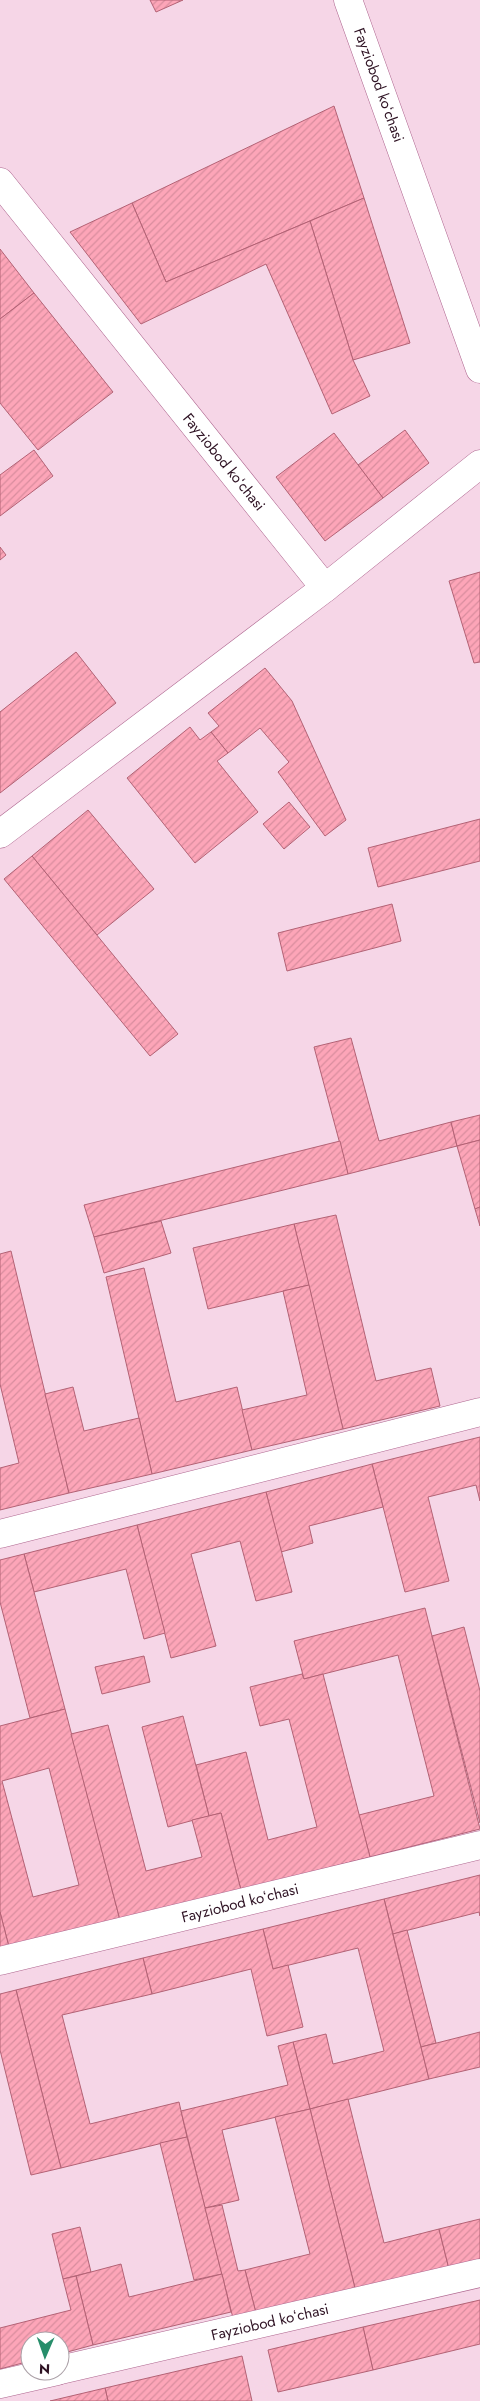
<svg xmlns="http://www.w3.org/2000/svg" width="480" height="2401" font-family="Jost,sans-serif">
  <style>
    .building { fill: url(#building-hatch); stroke: #b36275; fill-rule: evenodd }
    .lines { fill: none; stroke-linecap: round; stroke-linejoin: round }
    .minor-casing { stroke: #ae668f; stroke-width: 29 }
    .minor { stroke: #fff; stroke-width: 28 }
    .labels { text-anchor: middle; dominant-baseline: central; stroke-width: 4.5; stroke-linejoin: round; paint-order: stroke }
    .street-label { font-size: 15px; fill: #2e1223; stroke: #fff }
  </style>
  <defs>
    <pattern id="building-hatch" width="6" height="6" patternUnits="userSpaceOnUse" patternTransform="scale(1.25)"><rect width="6" height="6" fill="#fda5b8"/><path d="M-1 1l2-2M0 6l6-6M5 7l2-2" fill="none" stroke="#d98d9e"/></pattern>
  </defs>
  <rect width="100%" height="100%" fill="#f6d6e7"/>
  <!-- building -->
  <g class="building">
    <polygon points="150,0 183,0 156,12"/>
    <polygon points="334,106 364,198 166,282 132,203"/>
    <polygon points="364,198 410,343 353,360 310,221"/>
    <polygon points="132,203 166,282 310,221 353,360 370,396 332,414 266,264 141,324 70,232"/>
    <polygon points="0,249 34,293 0,319"/>
    <polygon points="34,293 113,392 38,450 0,403 0,319"/>
    <polygon points="405,430 429,463 383,498 358,465"/>
    <polygon points="334,433 383,498 325,541 276,477"/>
    <polygon points="34,450 53,476 0,516 0,475"/>
    <polygon points="0,547 6,555 0,560"/>
    <polygon points="480,572 480,662 474,663 449,581"/>
    <polygon points="76,652 116,703 0,793 0,712"/>
    <polygon points="265,668 292,701 346,820 325,836 278,772 289,762 260,728 228,753 211,732 219,726 208,713"/>
    <polygon points="190,727 200,740 211,732 228,753 217,761 258,812 195,863 127,778"/>
    <polygon points="289,802 310,827 284,849 263,824"/>
    <polygon points="88,810 154,889 97,935 32,856"/>
    <polygon points="480,819 480,861 378,887 368,848"/>
    <polygon points="32,856 178,1034 150,1056 4,879"/>
    <polygon points="392,904 401,941 287,971 278,933"/>
    <polygon points="351,1038 379,1141 451,1122 457,1146 348,1174 314,1047"/>
    <polygon points="480,1115 480,1140 457,1146 451,1122"/>
    <polygon points="480,1140 480,1207 475,1209 457,1146"/>
    <polygon points="340,1141 348,1174 94,1237 84,1205"/>
    <polygon points="480,1207 480,1226 475,1209"/>
    <polygon points="336,1215 376,1381 431,1368 440,1406 343,1429 294,1224"/>
    <polygon points="161,1221 171,1253 104,1273 94,1237"/>
    <polygon points="294,1224 309,1285 208,1309 193,1248"/>
    <polygon points="11,1251 69,1493 0,1510 0,1468 19,1463 0,1384 0,1254"/>
    <polygon points="144,1268 176,1402 237,1387 252,1450 152,1474 106,1277"/>
    <polygon points="309,1285 343,1429 252,1450 242,1410 307,1395 283,1291"/>
    <polygon points="73,1387 84,1431 139,1418 152,1474 69,1493 45,1394"/>
    <polygon points="480,1437 480,1501 476,1485 428,1497 449,1581 405,1592 372,1464"/>
    <polygon points="372,1464 383,1507 309,1526 313,1543 281,1552 266,1492"/>
    <polygon points="266,1492 292,1592 256,1601 240,1541 191,1554 216,1646 171,1658 137,1525"/>
    <polygon points="137,1525 165,1633 144,1639 126,1569 34,1592 24,1554"/>
    <polygon points="24,1554 65,1709 30,1718 0,1602 0,1560"/>
    <polygon points="425,1608 480,1829 370,1857 359,1815 434,1796 398,1655 304,1679 294,1641"/>
    <polygon points="464,1627 480,1691 480,1823 432,1636"/>
    <polygon points="144,1656 150,1682 102,1694 95,1667"/>
    <polygon points="302,1674 304,1679 323,1674 370,1857 241,1890 221,1813 209,1816 196,1765 246,1752 268,1840 317,1827 289,1719 260,1726 250,1687"/>
    <path d="M65,1709L120,1920L9,1947L0,1912V1726ZM49,1768L79,1885L33,1897L2,1781Z"/>
    <polygon points="183,1716 209,1816 168,1827 142,1727"/>
    <polygon points="108,1725 146,1871 202,1857 192,1820 221,1813 241,1890 120,1920 71,1734"/>
    <polygon points="480,1875 480,1916 479,1912 393,1934 384,1899"/>
    <polygon points="384,1899 429,2079 310,2109 293,2042 326,2034 333,2064 384,2051 358,1948 273,1969 263,1929"/>
    <polygon points="0,1912 9,1947 0,1949"/>
    <polygon points="263,1929 273,1969 288,1965 303,2027 267,2036 251,1969 152,1994 143,1958"/>
    <polygon points="407,1930 436,2043 421,2047 393,1934"/>
    <polygon points="143,1958 152,1994 62,2015 90,2124 179,2102 187,2137 61,2168 16,1990"/>
    <polygon points="16,1990 61,2168 31,2175 0,2050 0,1994"/>
    <polygon points="480,2032 480,2067 429,2079 421,2047"/>
    <polygon points="293,2042 310,2109 222,2130 239,2200 205,2208 181,2111 288,2085 278,2046"/>
    <polygon points="348,2099 384,2243 439,2229 449,2269 356,2292 310,2109"/>
    <polygon points="310,2109 356,2292 257,2317 245,2270 310,2254 275,2117"/>
    <polygon points="187,2137 222,2274 194,2280 160,2143"/>
    <polygon points="222,2205 238,2271 245,2270 257,2317 234,2322 205,2208"/>
    <polygon points="480,2219 480,2261 449,2269 439,2229"/>
    <polygon points="80,2227 91,2272 63,2279 52,2234"/>
    <polygon points="121,2264 129,2297 222,2274 231,2312 93,2345 76,2276"/>
    <polygon points="76,2276 93,2345 60,2354 60,2341 30,2341 30,2361 0,2369 0,2328 71,2310 63,2279"/>
    <polygon points="480,2300 480,2344 373,2370 363,2327"/>
    <polygon points="363,2327 373,2370 278,2392 268,2350"/>
    <polygon points="242,2356 252,2401 108,2401 105,2388"/>
    <polygon points="105,2388 108,2401 50,2401"/>
  </g>
  <g class="lines">
    <defs>
      <g id="minor">
        <polyline points="348,0 480,369"/>
        <polyline points="0,182 325,588 480,464"/>
        <polyline points="0,834 325,588"/>
        <polyline points="0,1534 480,1412"/>
        <polyline points="0,1961 480,1845"/>
        <polyline points="60,2370 480,2273"/>
        <polyline points="0,2384 57,2371"/>
      </g>
    </defs>
    <!-- minor casing -->
    <use href="#minor" class="minor-casing"/>
    <!-- minor -->
    <use href="#minor" class="minor"/>
  </g>
  <g class="labels">
    <!-- street labels -->
    <g class="street-label">
      <text transform="translate(379 85) rotate(70)">Fayziobod koʻchasi</text>
      <text transform="translate(224 462) rotate(51)">Fayziobod koʻchasi</text>
      <text transform="translate(240 1903) rotate(-14)">Fayziobod koʻchasi</text>
      <text transform="translate(270 2322) rotate(-13)">Fayziobod koʻchasi</text>
    </g>
  </g>
  <!-- north arrow -->
  <g transform="translate(45 2356) rotate(182)"><circle r="24" fill="#ffffff" stroke="#aba0a7"/>
  <path d="M0-4L9 19L0 12L-9 19Z" fill="#278e6b"/>
  <text y="-8" font-size="14" font-weight="bold" text-anchor="middle" fill="#2e1223">N</text>
  </g>
</svg>
